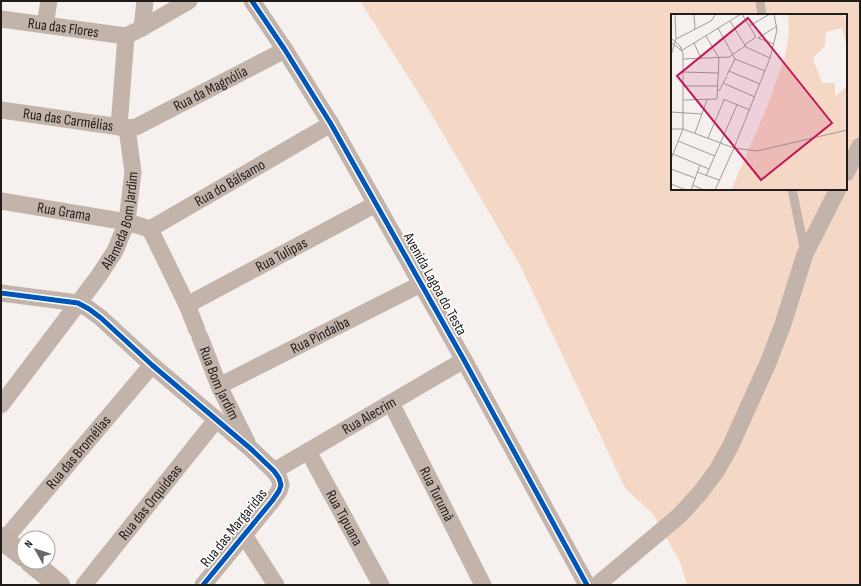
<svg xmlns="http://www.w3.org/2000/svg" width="861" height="586" font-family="'Sofia Sans Condensed',sans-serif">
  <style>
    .green { fill: #f5d7c5; fill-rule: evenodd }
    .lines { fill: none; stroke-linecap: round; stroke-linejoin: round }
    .lane { stroke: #c3b4ab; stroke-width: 9 }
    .street { stroke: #c3b4ab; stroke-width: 17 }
    .secondary { stroke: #c2b1a7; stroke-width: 22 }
    .cycleway-casing { stroke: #fff; stroke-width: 8 }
    .cycleway { stroke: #0057b8; stroke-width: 5 }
    .labels { text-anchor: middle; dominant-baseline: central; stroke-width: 3; stroke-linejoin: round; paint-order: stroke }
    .street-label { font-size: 15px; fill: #1f1c1a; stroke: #fff }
    .inset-road { fill: none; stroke: #a09c99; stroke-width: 1 }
    .view { fill: #c2185b; fill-opacity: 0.15; stroke: #c2185b; stroke-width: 2 }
    .inset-edge { fill: none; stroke: #1f1c1a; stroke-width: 2 }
  </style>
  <rect width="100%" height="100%" fill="#f6f1ee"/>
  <!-- green -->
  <path class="green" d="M360,1H860V585H687L680,562L653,514L625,488L520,265L426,105ZM672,15H846V189H672Z"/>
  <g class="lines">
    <!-- lane -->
    <g class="lane">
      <polyline points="760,1 762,15"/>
      <polyline points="792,189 805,252"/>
    </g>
    <!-- street -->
    <g class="street">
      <polyline points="252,1 285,50 331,124 464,360 587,585"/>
      <path id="s1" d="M1,19L126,36"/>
      <polyline points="45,25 49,1"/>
      <polyline points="142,28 145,1"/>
      <polyline points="126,36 142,28 189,1"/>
      <path id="s2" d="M1,110L127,128L136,127L285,50"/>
      <polyline points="119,127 126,36"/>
      <polyline points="846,173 860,146"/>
      <path id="s3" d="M1,201L127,222L150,229L331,124"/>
      <polyline points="150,229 187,305 197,330"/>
      <polyline points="1,293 78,303 89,309 101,318 152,365 251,449 274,471 279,478 281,485 279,491 272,501 203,585"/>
      <path id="s4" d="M187,305L376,204"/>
      <path id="s5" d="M200,337L219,386L247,442"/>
      <path id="s6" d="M219,386L421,284"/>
      <path id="s7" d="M391,403L483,585"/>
      <path id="s8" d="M1,405L98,277L115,251L127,222L133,172L127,128"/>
      <path id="s9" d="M308,451L381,585"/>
      <path id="s10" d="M274,471L464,360"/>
      <polyline points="244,535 276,585"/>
      <path id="s11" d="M4,540L152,365"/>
      <path id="s12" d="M84,585L216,420"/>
      <polyline points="597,585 680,515 700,493 717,470 730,447 768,363 783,324 805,254 838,189"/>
    </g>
    <!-- secondary -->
    <g class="secondary">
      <polyline points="1,538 24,556"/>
      <polyline points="31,562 59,585"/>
    </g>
    <defs>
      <g id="cycleway">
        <polyline points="252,1 285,50 331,124 464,360 587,585"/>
        <polyline points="1,293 78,303 89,309 101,318 152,365 251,449 274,471 279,478 281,485 279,491 272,501 203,585"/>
      </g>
    </defs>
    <!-- cycleway casing -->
    <use href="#cycleway" class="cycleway-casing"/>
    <!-- cycleway -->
    <use href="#cycleway" class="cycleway"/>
  </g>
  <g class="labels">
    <!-- street labels -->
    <g class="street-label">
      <text stroke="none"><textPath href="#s1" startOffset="63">Rua das Flores</textPath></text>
      <text stroke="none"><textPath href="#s2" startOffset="220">Rua da Magnólia</textPath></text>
      <text stroke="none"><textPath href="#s2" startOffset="68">Rua das Carmélias</textPath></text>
      <text stroke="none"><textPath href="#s3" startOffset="244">Rua do Bálsamo</textPath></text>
      <text stroke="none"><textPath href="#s3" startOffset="64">Rua Grama</textPath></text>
      <text stroke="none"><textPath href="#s8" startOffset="223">Alameda Bom Jardim</textPath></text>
      <text stroke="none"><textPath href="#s4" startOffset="107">Rua Tulipas</textPath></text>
      <text transform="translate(435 284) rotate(61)">Avenida Lagoa do Testa</text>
      <text stroke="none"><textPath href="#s6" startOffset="113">Rua Pindaíba</textPath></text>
      <text stroke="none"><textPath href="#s5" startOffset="50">Rua Bom Jardim</textPath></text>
      <text stroke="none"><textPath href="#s10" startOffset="110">Rua Alecrim</textPath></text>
      <text stroke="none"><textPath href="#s11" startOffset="115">Rua das Bromélias</textPath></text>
      <text stroke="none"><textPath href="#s7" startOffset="102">Rua Turumã</textPath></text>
      <text stroke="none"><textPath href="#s12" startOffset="106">Rua das Orquídeas</textPath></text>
      <text stroke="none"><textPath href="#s9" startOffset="76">Rua Tipuana</textPath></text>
      <text transform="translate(234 528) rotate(-51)">Rua das Margaridas</text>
    </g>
  </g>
  <!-- overview -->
  <g transform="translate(671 14)">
    <rect width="176" height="176" fill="#f6f1ee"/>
    <path d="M117,0H170L176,5V34L171,14L155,18L154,32L142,44L151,69H164V83L176,72V176H60L96,93L114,42L118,19Z" fill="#f5d7c5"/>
    <path class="inset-road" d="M23,0L24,16M71,0L85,23M59,7L75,33L99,44M78,12L99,0M47,14L64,45L94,57M0,24L9,32L12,39V115L0,145M87,24L106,12M87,24L103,30M5,25L40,7L45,0M0,28L11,37M23,29L30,44M73,31L85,23M10,37L70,0M0,41L5,25L4,0M12,45L58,43L74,32M58,57L89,70M12,58L48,59M56,61L64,45M52,69L84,83M12,72H47M48,77L56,62M52,85L79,96M12,86L46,85L48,44L35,22M0,98L31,100M0,115H12L63,134L86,137L176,116M24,119L36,86M37,124L53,86M7,127L44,142M2,140L38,155M0,155L24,164M26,158L48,166M35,162L66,91M0,170L15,176M22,171L33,176M20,176L29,151M44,176L63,134L99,44L106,16L103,0"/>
    <path class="view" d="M77,4L161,109L90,166L6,62Z"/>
    <rect width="176" height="176" class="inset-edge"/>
  </g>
  <!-- border -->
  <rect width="861" height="586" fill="none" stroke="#1f1c1a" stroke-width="4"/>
  <!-- north arrow -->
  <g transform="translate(36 550) rotate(309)"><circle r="19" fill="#ffffff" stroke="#a5a4a3"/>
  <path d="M0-3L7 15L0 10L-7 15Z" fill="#6a6764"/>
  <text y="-6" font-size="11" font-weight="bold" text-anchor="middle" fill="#1f1c1a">N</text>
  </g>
</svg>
